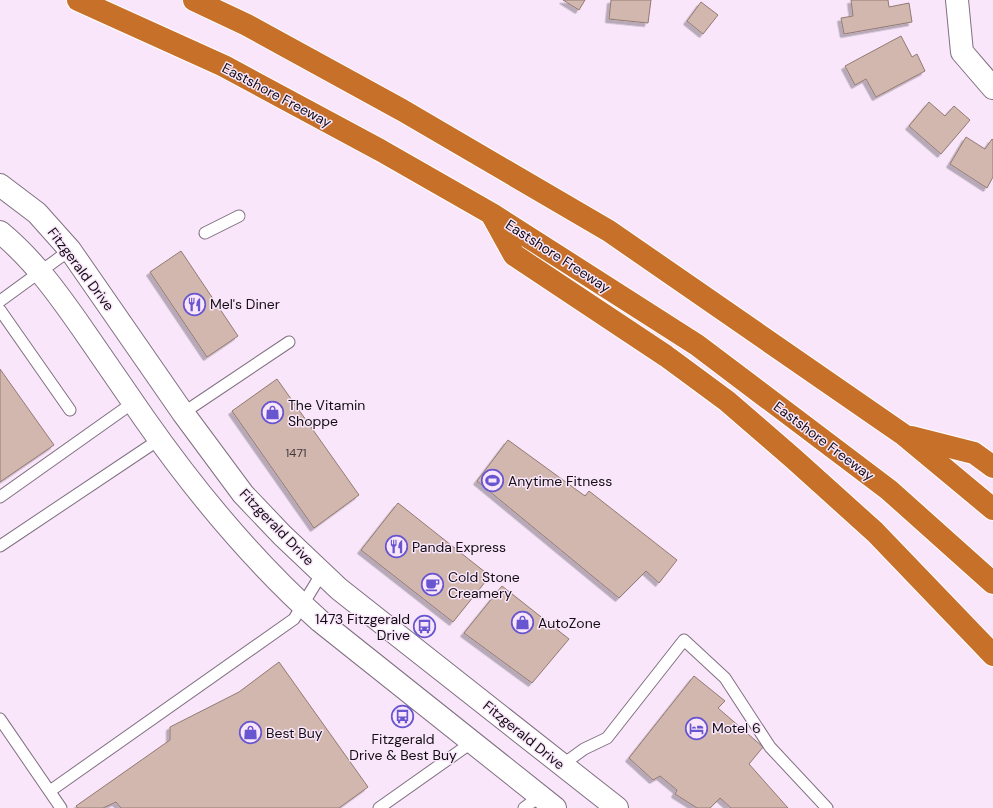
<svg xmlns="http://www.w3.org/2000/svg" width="993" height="808" font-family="'DM Sans',sans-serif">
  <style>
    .building { fill: #d2b7af; stroke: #937a73; filter: url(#shadow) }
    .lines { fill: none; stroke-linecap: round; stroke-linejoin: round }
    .service-casing { stroke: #807081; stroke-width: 13 }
    .minor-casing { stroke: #807081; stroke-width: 24 }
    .secondary-casing { stroke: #807081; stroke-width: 24 }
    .motorway-casing { stroke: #fff; stroke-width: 24 }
    .service { stroke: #fff; stroke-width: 11 }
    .minor { stroke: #fff; stroke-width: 22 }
    .secondary { stroke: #fff; stroke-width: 22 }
    .motorway { stroke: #c77029; stroke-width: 22 }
    .labels { text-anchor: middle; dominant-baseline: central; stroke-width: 3; stroke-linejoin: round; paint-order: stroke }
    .number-label { font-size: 12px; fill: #43383a }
    .street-label { font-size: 14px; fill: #130d13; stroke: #f9e6fa }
    .poi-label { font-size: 14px; fill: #130d13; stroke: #f9e6fa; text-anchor: start }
  </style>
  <defs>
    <filter id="shadow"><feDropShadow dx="-3.5" dy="3.5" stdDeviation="0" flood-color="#0004"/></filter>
  </defs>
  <rect width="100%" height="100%" fill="#f9e6fa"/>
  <!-- building -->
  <g class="building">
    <polygon points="563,0 585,0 579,10"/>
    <polygon points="611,0 651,0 648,23 609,19"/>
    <polygon points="851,0 888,0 889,7 909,3 912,22 844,34 841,18 853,16"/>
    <polygon points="701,2 718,15 703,34 687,21"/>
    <polygon points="901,36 912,57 917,54 925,71 876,97 866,79 855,85 845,66"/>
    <polygon points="929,102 945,116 954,106 970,120 941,154 909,126"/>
    <polygon points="966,137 985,149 992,139 993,140 993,177 987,188 950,164"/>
    <polygon points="181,251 238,336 207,357 150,272"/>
    <polygon points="0,369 54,445 0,482"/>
    <polygon points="277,379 359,495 314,528 232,411"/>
    <polygon points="508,440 585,496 589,491 677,560 659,583 646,571 619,598 477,481"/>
    <polygon points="398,503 490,576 453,622 361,550"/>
    <polygon points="502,586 569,639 532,683 464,633"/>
    <polygon points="279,662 368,787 339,808 121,808 116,802 103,808 78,808 76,806 170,740 170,727 239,692"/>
    <polygon points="694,676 725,701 718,708 763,747 749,764 788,808 731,808 720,798 710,808 697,808 675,794 677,790 660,776 653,780 629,758"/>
  </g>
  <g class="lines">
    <defs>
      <g id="service">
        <polyline points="205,233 239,216"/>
        <polyline points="0,301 70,250"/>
        <polyline points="0,310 70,410"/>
        <polyline points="183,413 289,342"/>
        <polyline points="0,497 134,402"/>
        <polyline points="0,546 160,439"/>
        <polyline points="0,719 61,808"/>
        <polyline points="562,765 584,749 607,738 684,640 725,678 770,747 827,808"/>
        <polyline points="50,791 294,619 322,573"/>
        <polyline points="379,808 471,743"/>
        <polyline points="524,808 540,796"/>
      </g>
      <polyline id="minor" points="957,0 962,52 993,88"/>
      <g id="secondary">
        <polyline points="0,185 37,213 70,250 183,413 243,494 282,535 339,589 617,808"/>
        <path d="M0,232C34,260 59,295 84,331C104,360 124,389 144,418C195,491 253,561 320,621L555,808"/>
      </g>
      <g id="motorway">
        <polyline points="78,0 224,66 380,150 492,214 697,345 889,490 993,583"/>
        <polyline points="194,0 247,25 402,110 609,231 904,435 993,509"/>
        <polyline points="493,217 514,255 666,356 727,401 794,459 875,532 993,655"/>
        <polyline points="911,437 974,453 993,467"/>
      </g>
    </defs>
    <!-- service casing -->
    <use href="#service" class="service-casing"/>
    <!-- minor casing -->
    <use href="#minor" class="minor-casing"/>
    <!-- secondary casing -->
    <use href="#secondary" class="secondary-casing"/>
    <!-- motorway casing -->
    <use href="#motorway" class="motorway-casing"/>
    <!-- service -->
    <use href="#service" class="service"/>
    <!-- minor -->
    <use href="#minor" class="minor"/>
    <!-- secondary -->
    <use href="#secondary" class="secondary"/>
    <!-- motorway -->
    <use href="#motorway" class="motorway"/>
  </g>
  <!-- icons -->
  <defs>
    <symbol id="restaurant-ring" viewBox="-11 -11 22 22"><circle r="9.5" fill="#f9e6fa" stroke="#6756cf" stroke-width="1.5"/><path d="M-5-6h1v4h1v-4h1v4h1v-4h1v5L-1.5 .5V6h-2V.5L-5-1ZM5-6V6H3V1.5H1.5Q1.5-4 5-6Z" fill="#6756cf"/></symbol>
    <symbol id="shop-ring" viewBox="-11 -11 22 22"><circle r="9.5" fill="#f9e6fa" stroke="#6756cf" stroke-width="1.5"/><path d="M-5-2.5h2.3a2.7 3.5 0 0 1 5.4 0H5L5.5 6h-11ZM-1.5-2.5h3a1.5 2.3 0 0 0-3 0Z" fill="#6756cf"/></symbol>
    <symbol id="stadium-ring" viewBox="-11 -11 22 22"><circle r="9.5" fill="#f9e6fa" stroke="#6756cf" stroke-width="1.5"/><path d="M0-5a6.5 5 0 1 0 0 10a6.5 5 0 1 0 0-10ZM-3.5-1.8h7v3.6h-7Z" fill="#6756cf"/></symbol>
    <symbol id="cafe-ring" viewBox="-11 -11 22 22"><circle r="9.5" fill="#f9e6fa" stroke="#6756cf" stroke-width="1.5"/><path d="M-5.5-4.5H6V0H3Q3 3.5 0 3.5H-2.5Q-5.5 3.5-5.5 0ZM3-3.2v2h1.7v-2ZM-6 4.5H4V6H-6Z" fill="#6756cf"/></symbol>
    <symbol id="bus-ring" viewBox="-11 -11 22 22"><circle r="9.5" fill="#f9e6fa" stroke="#6756cf" stroke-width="1.5"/><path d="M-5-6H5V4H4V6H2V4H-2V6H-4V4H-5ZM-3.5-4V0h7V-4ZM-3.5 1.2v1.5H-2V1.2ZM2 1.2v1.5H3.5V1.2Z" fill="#6756cf"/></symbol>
    <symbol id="hotel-ring" viewBox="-11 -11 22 22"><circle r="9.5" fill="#f9e6fa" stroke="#6756cf" stroke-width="1.5"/><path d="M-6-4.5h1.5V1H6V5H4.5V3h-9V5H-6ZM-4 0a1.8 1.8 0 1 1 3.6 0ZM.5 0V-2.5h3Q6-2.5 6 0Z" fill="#6756cf"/></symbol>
  </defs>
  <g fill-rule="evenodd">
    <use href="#restaurant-ring" x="182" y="292" width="25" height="25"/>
    <use href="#shop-ring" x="260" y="400" width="25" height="25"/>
    <use href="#stadium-ring" x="480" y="468" width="25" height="25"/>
    <use href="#restaurant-ring" x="384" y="534" width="25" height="25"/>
    <use href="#cafe-ring" x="420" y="572" width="25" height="25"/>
    <use href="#shop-ring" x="510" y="610" width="25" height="25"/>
    <use href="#bus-ring" x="412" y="614" width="25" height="25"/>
    <use href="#bus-ring" x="390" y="704" width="25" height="25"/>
    <use href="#hotel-ring" x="684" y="716" width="25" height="25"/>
    <use href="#shop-ring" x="238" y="720" width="25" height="25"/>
  </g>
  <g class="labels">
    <!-- number labels -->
    <g class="number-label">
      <text x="296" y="453">1471</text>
    </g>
    <!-- street labels -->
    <g class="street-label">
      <text transform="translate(277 95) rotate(28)">Eastshore Freeway</text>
      <text transform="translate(558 256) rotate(33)">Eastshore Freeway</text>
      <text transform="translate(81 269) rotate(53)">Fitzgerald Drive</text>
      <text transform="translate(824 441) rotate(37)">Eastshore Freeway</text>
      <text transform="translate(277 527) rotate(46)">Fitzgerald Drive</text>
      <text transform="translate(524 735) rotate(39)">Fitzgerald Drive</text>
    </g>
    <!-- poi labels -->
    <g class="poi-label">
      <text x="210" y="304">Mel's Diner</text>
      <text x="288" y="405">The Vitamin<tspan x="288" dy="16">Shoppe</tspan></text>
      <text x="508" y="481">Anytime Fitness</text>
      <text x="412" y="547">Panda Express</text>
      <text x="448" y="577">Cold Stone<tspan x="448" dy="16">Creamery</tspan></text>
      <text x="410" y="619" text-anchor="end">1473 Fitzgerald<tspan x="410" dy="16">Drive</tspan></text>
      <text x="538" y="623">AutoZone</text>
      <text x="712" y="728">Motel 6</text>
      <text x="266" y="733">Best Buy</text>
      <text x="403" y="739" text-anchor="middle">Fitzgerald<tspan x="403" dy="16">Drive &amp; Best Buy</tspan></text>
    </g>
  </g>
</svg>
